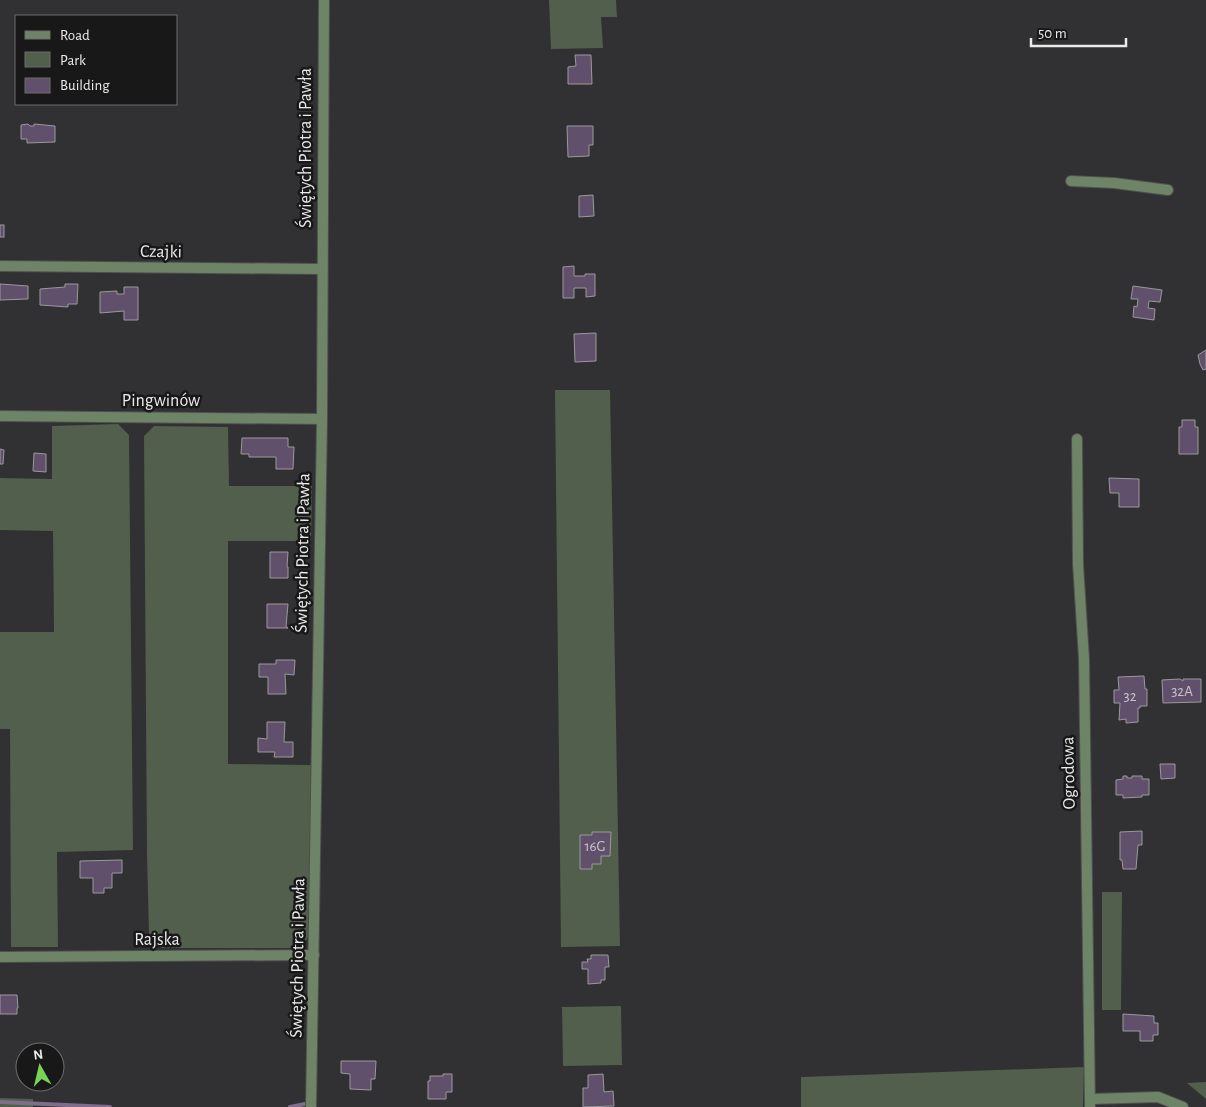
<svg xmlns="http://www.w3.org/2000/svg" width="1206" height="1107" font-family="'Alegreya Sans',sans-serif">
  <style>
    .green { fill: #515f4c }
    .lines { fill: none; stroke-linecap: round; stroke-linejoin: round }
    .stream { stroke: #7f6d8b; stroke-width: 4 }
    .building { fill: #61506c; stroke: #9b999c }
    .minor-casing { stroke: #4f4e50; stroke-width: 12 }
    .minor { stroke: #6e8467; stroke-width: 10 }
    .labels { text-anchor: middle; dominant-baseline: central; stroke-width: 5; stroke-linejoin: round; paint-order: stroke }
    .number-label { font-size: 15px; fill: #c8c4cb }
    .street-label { font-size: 18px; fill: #ebeaeb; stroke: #191819 }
  </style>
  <rect width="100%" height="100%" fill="#313032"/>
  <!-- green -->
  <g class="green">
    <polygon points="549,0 616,0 617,17 601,17 603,48 551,49"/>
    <polygon points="555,390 610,390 620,946 561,947"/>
    <polygon points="118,424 129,435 133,850 57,852 58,947 11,947 10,729 0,729 0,632 54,632 53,531 0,530 0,478 52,479 52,426"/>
    <polygon points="154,426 228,427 229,486 312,486 311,541 228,541 228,764 311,765 309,936 302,946 288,948 161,948 149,935 147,854 144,436"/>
    <polygon points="1102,892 1122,892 1121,1010 1102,1010"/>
    <polygon points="621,1006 622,1065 563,1066 562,1007"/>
    <polygon points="1084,1067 1083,1107 801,1107 801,1077"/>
    <polygon points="1206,1082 1206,1099 1187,1083"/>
    <polygon points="0,1098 33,1099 33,1107 0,1107"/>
  </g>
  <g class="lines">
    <!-- stream -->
    <g class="stream">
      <polyline points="0,1102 110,1107"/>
      <polyline points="290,1107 305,1104"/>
    </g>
  </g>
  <!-- building -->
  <g class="building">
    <polygon points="575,55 591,55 592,84 568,84 568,67 576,66"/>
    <polygon points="28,124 30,126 34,126 34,124 55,126 55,142 27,143 27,139 21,139 21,125"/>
    <polygon points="567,126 593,126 593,145 589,145 589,156 568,157"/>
    <polygon points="593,195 594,216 579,217 579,196"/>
    <rect x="0" y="225" width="4" height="12"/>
    <polygon points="574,266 574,276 585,276 585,274 595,274 595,296 586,297 586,288 574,288 574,298 563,298 563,267"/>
    <polygon points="0,284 28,286 28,299 0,300"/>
    <polygon points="65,284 78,284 77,304 68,304 68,307 40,305 40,289 65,287"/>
    <polygon points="1133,286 1162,290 1160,302 1149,301 1148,308 1155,309 1154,320 1133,317 1134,306 1137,307 1138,299 1131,299"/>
    <polygon points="124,287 138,287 138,320 124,320 124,311 100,313 100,292 117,291 117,294 124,294"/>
    <polygon points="596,333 596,361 575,362 574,334"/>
    <polygon points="1206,350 1206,369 1203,370 1200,364 1198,355"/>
    <polygon points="1182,420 1195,420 1195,427 1198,427 1198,454 1179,454 1179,427 1182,427"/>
    <polygon points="242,438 288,438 288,447 294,447 293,469 276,469 276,457 249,457 249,454 241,454"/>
    <polygon points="0,449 4,450 3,464 0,464"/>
    <polygon points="34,453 46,454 46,472 33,471"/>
    <polygon points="1109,478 1139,479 1139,507 1119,507 1119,493 1110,493"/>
    <polygon points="270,552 288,552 287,567 288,567 288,578 270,578"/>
    <polygon points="267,604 288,604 286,627 288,628 267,628"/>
    <polygon points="276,660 295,660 294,675 285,674 286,694 268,694 268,677 259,677 259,664 276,664"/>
    <polygon points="1144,676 1145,689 1147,689 1147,706 1140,706 1140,708 1138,708 1138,722 1126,723 1126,719 1119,720 1120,703 1114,703 1114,690 1119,690 1118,677"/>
    <polygon points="1180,679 1183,681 1183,679 1201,679 1201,702 1163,703 1162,680"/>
    <polygon points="267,722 285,722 284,742 293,742 293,757 274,757 275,752 258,752 258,738 267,739"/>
    <polygon points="1160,764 1175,764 1175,778 1161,779"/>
    <polygon points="1123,776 1127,776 1127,778 1132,778 1132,776 1142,776 1142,779 1149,779 1149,795 1142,795 1142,797 1123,798 1123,795 1116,795 1116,780 1123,779"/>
    <polygon points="1142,831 1142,845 1138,845 1136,869 1123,869 1122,860 1120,860 1120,832"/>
    <polygon points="592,832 611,832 610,856 601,856 601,864 592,864 592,869 580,869 580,835 592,835"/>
    <polygon points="122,860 122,873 112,873 112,888 104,888 104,893 93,893 93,878 80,878 80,861"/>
    <polygon points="591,955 608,955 609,967 605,967 605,980 601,980 601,983 588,984 588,969 582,969 582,962 588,962 587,959 591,959"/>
    <polygon points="0,995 17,995 18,1008 17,1008 17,1014 0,1014"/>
    <polygon points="1123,1014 1154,1016 1154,1023 1158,1023 1158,1035 1153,1035 1153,1041 1140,1041 1140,1031 1123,1031"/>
    <polygon points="341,1061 376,1061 375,1079 371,1079 371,1090 350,1089 350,1074 341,1073"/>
    <polygon points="443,1074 452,1074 452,1092 446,1092 446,1099 428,1099 428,1081 430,1081 430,1076 443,1076"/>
    <polygon points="603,1074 604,1092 613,1091 614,1106 583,1107 583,1088 588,1088 588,1075"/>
  </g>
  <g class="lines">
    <defs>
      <g id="minor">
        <polyline points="1071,181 1114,183 1168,190"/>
        <polyline points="0,266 322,269"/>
        <polyline points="0,416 322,419"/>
        <polyline points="1077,439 1078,564 1084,659 1090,1107"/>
        <polyline points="0,957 314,955"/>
        <polyline points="1090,1099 1158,1097 1183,1107"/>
        <polyline points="311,1107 322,419 324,0"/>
      </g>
    </defs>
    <!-- minor casing -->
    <use href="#minor" class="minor-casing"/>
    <!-- minor -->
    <use href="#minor" class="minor"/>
  </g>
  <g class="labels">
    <!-- number labels -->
    <g class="number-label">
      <text x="1182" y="691">32A</text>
      <text x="1130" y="696">32</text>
      <text x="595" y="846">16G</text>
    </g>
    <!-- street labels -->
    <g class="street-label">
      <text transform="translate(306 148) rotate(-90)">Świętych Piotra i Pawła</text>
      <text transform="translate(161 252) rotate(1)">Czajki</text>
      <text x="161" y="401">Pingwinów</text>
      <text transform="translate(303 553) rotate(-89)">Świętych Piotra i Pawła</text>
      <text transform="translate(1069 773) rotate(-91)">Ogrodowa</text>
      <text x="157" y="940">Rajska</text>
      <text transform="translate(298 958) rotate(-89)">Świętych Piotra i Pawła</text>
    </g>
  </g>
  <!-- legend -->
  <rect x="15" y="15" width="162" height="90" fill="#191819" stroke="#6d6c6d"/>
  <rect x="25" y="31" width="25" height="8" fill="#6e8467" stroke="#6d6c6d"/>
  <text x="60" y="40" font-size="15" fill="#ebeaeb">Road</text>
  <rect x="25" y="52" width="25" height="15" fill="#515f4c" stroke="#6d6c6d"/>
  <text x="60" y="65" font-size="15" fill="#ebeaeb">Park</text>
  <rect x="25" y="78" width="25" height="15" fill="#61506c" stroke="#6d6c6d"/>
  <text x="60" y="90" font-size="15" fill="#ebeaeb">Building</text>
  <!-- north arrow -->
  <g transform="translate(40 1067) rotate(352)"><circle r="24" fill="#191819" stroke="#6d6c6d"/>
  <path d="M0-4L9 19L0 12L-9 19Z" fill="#7ad157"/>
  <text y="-8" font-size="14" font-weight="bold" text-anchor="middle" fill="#ebeaeb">N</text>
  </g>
  <!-- scale -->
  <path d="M1031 38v8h95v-8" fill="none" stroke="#ebeaeb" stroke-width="2.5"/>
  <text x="1038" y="38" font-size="15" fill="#ebeaeb" stroke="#191819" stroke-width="4" paint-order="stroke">50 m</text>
</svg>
